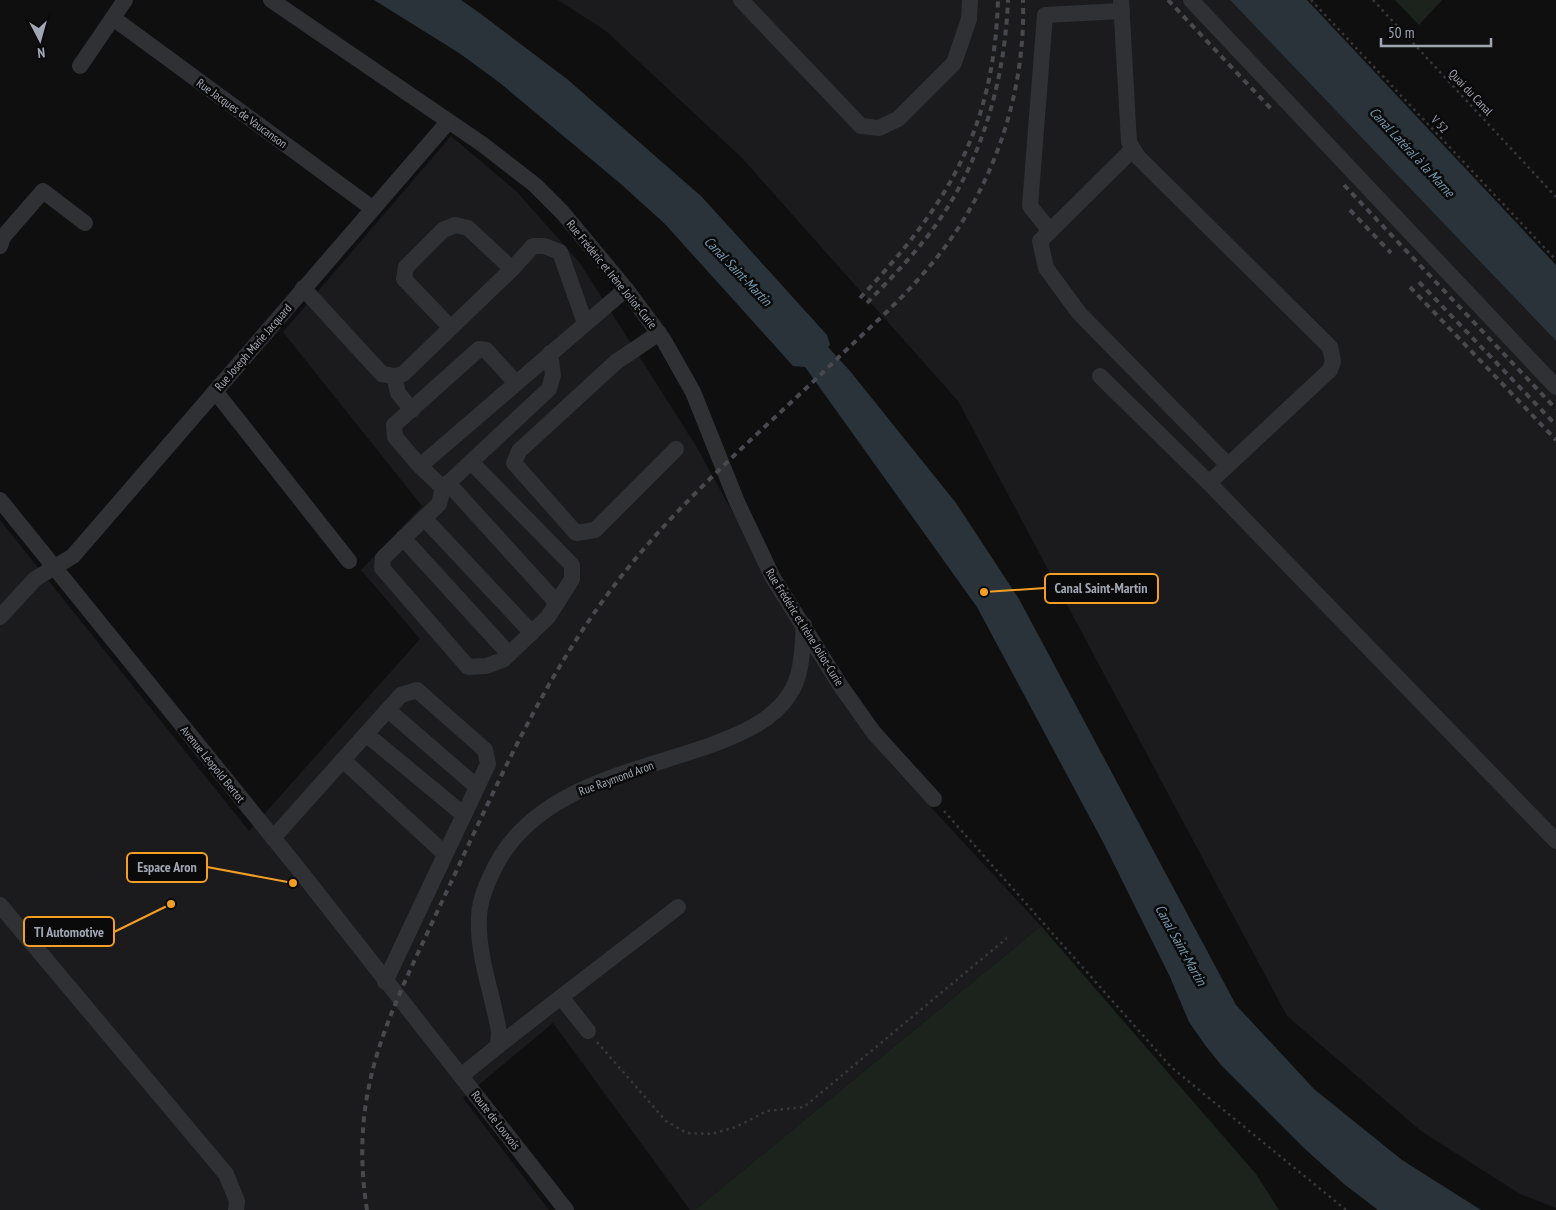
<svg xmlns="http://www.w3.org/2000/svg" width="1556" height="1210" font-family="'PT Sans Narrow',sans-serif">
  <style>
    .built { fill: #1b1b1d }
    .green { fill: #1b231c }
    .water { fill: #293339 }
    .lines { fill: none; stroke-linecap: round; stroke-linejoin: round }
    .path { stroke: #36383c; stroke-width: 2.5; stroke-dasharray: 2.5 4; stroke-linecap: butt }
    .minor { stroke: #303135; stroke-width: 16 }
    .rail { stroke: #47494e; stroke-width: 4; stroke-dasharray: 6 5; stroke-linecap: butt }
    .labels { text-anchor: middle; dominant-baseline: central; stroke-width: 5; stroke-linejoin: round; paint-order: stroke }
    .street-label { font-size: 12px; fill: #a0a7b2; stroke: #0a0a0b }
    .water-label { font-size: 14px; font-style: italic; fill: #7598ae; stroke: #0a0a0b }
    .leader { fill: none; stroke: #f49f24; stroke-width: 2 }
    .callout-dot { fill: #f49f24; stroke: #0a0a0b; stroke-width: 2 }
    .callout { fill: #0a0a0b; stroke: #f49f24; stroke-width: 2 }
    .callout-label { font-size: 14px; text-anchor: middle; font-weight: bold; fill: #a0a7b2 }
  </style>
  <rect width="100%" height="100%" fill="#0f0f10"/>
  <!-- built -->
  <g class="built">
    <polygon points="558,0 1230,0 1556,341 1556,1208 1520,1194 1421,1131 1287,1016 958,401 742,158 606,31"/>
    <polygon points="451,136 517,192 580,263 696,446 797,629 889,762 1041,926 695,1210 690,1210 553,1023 463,1098 549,1210 0,1210 0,520 249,831 420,639 361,570 422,506 283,332"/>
  </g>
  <!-- green -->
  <g class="green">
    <polygon points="1395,0 1442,0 1419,25"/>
    <polygon points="1041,926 1256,1174 1279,1210 695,1210"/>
  </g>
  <!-- water -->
  <g class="water">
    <polygon points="374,0 461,0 481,14 567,79 702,197 827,335 830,345 828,347 850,371 956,503 1019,599 1236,1005 1314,1089 1402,1160 1481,1210 1378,1210 1344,1184 1305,1149 1221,1065 1205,1045 1189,1022 1170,977 1104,844 977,607 805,367 793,366 665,224 622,185 500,83 459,53"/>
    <polygon points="1230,0 1307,0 1556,265 1556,341"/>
  </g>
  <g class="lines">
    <!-- path -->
    <g class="path">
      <polyline points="1311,0 1556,260"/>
      <polyline points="1373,0 1556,197"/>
      <polyline points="944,811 1171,1067 1346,1210"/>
      <polyline points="597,1042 666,1121 687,1133 711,1134 736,1127 767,1111 804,1107 1007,938"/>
    </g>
    <!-- minor -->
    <g class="minor">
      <polyline points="271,0 482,144 535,185 562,212 626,289 663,339 693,392 737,502 773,578 840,685 874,733 934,799"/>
      <polyline points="741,0 861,126 879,128 898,119 954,63 969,19 970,0"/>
      <polyline points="1121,0 1129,142 1138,157 1330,347 1333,361 1330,370 1209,483 1556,841"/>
      <polyline points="1191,0 1556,387"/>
      <polyline points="113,18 372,208"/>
      <polyline points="80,66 125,0"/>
      <polyline points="1133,149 1040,241 1046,268 1079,313 1228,465"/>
      <polyline points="1050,231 1030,206 1045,15 1122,11"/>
      <polyline points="0,246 3,237 43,191 85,223"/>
      <polyline points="512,269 533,246 544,246 560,252 585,323"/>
      <polyline points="303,288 382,374 394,376 403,374 512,269 468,228 455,225 443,230 406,267 404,279 451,328"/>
      <polyline points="659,333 616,362 519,451 514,463 576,533 595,530 676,449"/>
      <polyline points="394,376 398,393 412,410"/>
      <polyline points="1100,376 1209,483"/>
      <polyline points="516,383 486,350 479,349 394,425 395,437 420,466 626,289"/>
      <polyline points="215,391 349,561"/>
      <polyline points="420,466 443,488 549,389 553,375 550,353"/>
      <polyline points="448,483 557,603"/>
      <polyline points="443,488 439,504 383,558 382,568 468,667 486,666 503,660 548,617 572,579 572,565 471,462"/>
      <polyline points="0,500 300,871 566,1210"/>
      <polyline points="424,518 532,633"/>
      <polyline points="403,538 509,654"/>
      <polyline points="0,617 35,579 73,556 448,122"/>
      <polyline points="388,710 477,787"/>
      <polyline points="366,734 464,815"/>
      <polyline points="343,760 445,854"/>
      <polyline points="273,838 401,695 417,690 485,750 488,764 385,982"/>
      <polyline points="0,905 226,1174 237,1201 236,1210"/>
      <polyline points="561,997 678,907"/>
      <polyline points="498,1046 561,997 588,1031"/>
      <path d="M461,1076L498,1046L499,1032C493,995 477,955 479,917C480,898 487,883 495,867C536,786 637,772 714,744C742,733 772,721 789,695C803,675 802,648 804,625"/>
    </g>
    <!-- rail -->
    <g class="rail">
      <polyline points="1168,0 1274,112"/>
      <polyline points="1344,185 1556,409"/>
      <polyline points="1350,210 1391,253"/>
      <polyline points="1419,282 1556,425"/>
      <polyline points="1410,287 1556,440"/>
      <path d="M860,298C947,206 994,130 998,0"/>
      <path d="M867,303C894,275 922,247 944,213C985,150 1005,75 1008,0"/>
      <path d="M367,1210C348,1089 389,1016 438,910C493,794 543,674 624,573C687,493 768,426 841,355C868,329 897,304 922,275C989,201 1026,100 1023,0"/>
    </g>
  </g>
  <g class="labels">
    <!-- street labels -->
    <g class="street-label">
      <text transform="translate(1471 92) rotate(47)">Quai du Canal</text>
      <text transform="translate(242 113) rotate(36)">Rue Jacques de Vaucanson</text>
      <text transform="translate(1440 124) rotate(47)">V 52</text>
      <text transform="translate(612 274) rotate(51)">Rue Frédéric et Irène Joliot-Curie</text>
      <text transform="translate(253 347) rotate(-49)">Rue Joseph Marie Jacquard</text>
      <text transform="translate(805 627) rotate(58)">Rue Frédéric et Irène Joliot-Curie</text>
      <text transform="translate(213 764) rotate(51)">Avenue Léopold Bertot</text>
      <text transform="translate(616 778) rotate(-20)">Rue Raymond Aron</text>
      <text transform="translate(496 1120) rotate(52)">Route de Louvois</text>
    </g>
    <!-- water labels -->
    <g class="water-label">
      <text transform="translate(1412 152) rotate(47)">Canal Latéral à la Marne</text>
      <text transform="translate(738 271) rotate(46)">Canal Saint-Martin</text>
      <text transform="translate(1181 945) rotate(61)">Canal Saint-Martin</text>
    </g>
  </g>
  <!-- callouts -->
  <path class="leader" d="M984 592L1045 588M293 883L207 867M171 904L114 932"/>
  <g class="callout-dot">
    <circle cx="984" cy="592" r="5"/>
    <circle cx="293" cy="883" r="5"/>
    <circle cx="171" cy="904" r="5"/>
  </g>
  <g class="callout">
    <rect x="1045" y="574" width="113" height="29" rx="5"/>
    <rect x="127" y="853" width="80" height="29" rx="5"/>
    <rect x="24" y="917" width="90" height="29" rx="5"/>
  </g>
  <g class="callout-label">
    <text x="1101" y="593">Canal Saint-Martin</text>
    <text x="167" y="872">Espace Aron</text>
    <text x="69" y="937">TI Automotive</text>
  </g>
  <!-- north arrow -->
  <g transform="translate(40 40) rotate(174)" stroke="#0a0a0b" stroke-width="4" paint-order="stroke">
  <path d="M0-4L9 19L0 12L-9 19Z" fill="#a0a7b2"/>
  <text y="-8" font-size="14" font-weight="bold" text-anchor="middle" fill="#a0a7b2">N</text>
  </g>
  <!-- scale -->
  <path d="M1381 38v8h110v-8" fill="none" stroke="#a0a7b2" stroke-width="2.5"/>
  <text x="1388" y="38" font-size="15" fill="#a0a7b2" stroke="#0a0a0b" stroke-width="4" paint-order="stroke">50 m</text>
</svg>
